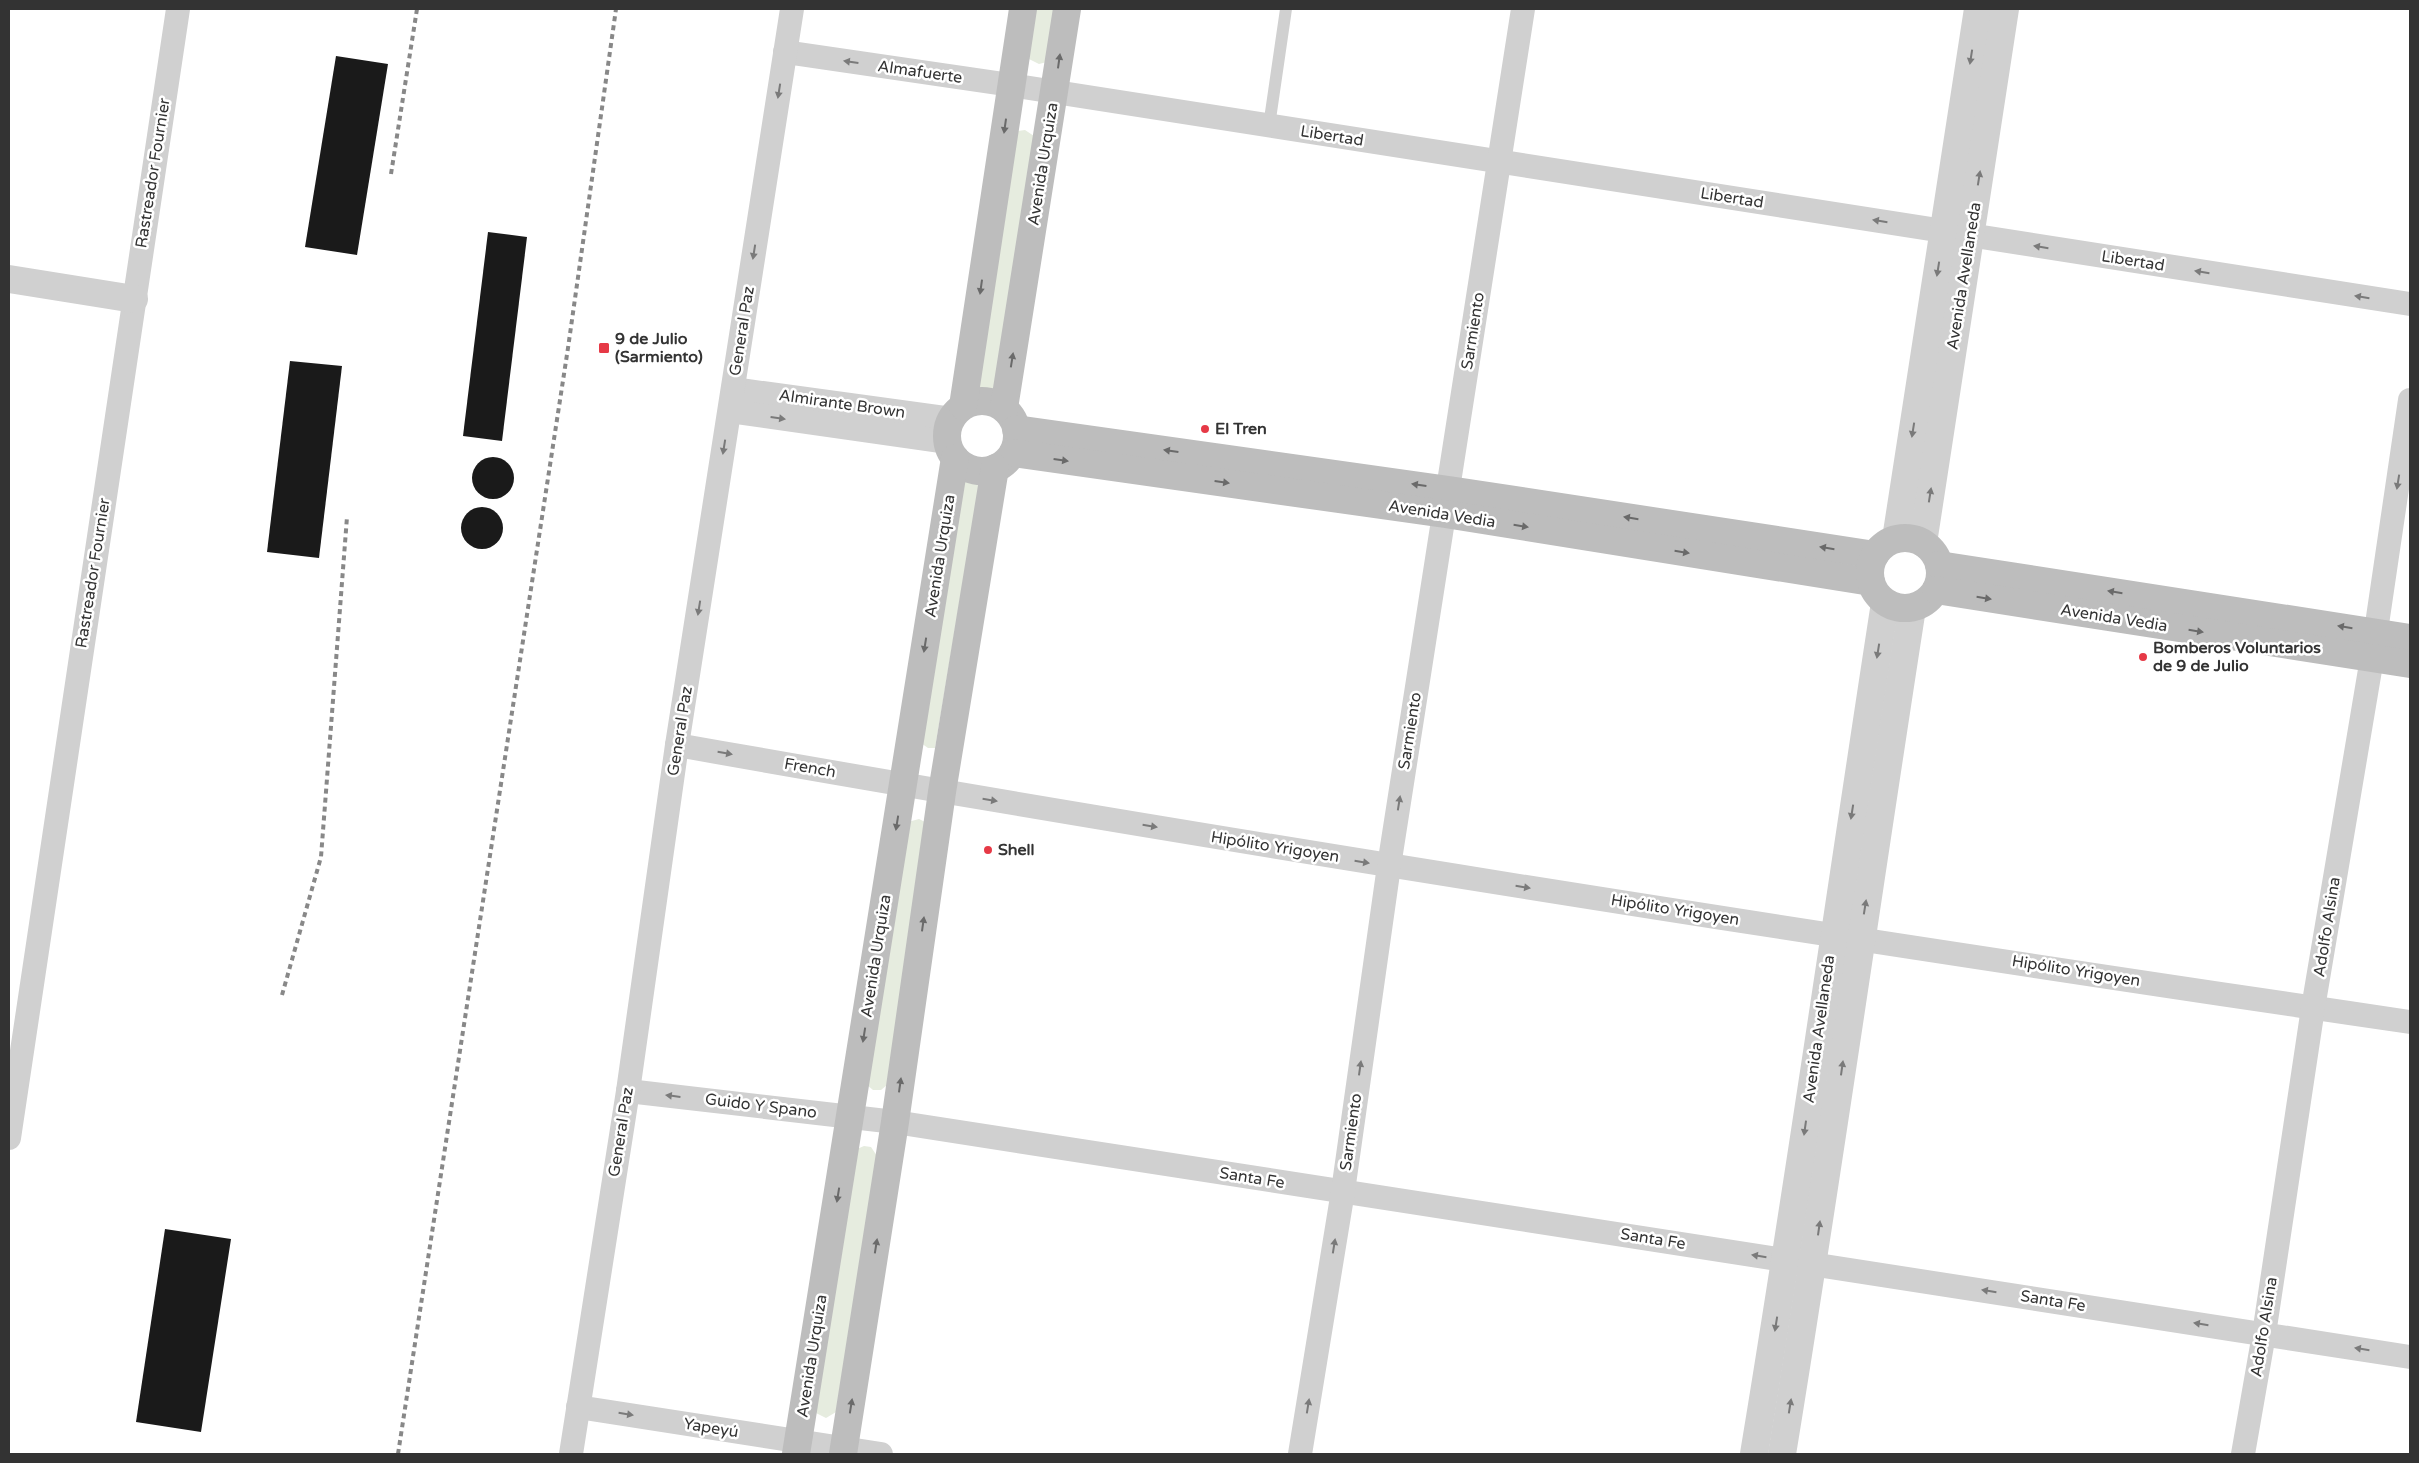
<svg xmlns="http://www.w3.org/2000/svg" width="2419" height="1463" font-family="'Varela Round',sans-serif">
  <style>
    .green { fill: #e6ecdf }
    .building { fill: #1a1a1a }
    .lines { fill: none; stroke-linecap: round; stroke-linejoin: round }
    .service { stroke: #d0d0d0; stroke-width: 12 }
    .minor { stroke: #d0d0d0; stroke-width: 24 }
    .tertiary { stroke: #d0d0d0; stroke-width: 28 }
    .secondary { stroke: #bdbdbd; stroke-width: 28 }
    .rail { stroke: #888; stroke-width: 4; stroke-dasharray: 5 4; stroke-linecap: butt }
    .oneway { fill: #7a7a7a }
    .oneway2 { fill: #6a6a6a }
    .poi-dot { fill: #e63946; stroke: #fff; stroke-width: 2 }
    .labels { text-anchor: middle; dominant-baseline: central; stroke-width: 5; stroke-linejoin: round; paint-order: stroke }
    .street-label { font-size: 16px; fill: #333; stroke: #fff }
    .poi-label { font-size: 16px; font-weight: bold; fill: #333; stroke: #fff; text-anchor: start }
  </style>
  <rect width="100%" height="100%" fill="#fff"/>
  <!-- green -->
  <g class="green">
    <polygon points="1035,9 1057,9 1047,62 1039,64 1029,59"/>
    <path d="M1025,130L1034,136L993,396C988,402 983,403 976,399L1018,131Z"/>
    <polygon points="969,476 980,480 935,748 928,748 921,743 963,480"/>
    <polygon points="919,819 925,822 887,1085 881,1090 873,1090 867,1085 908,822"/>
    <polygon points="864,1146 871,1147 877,1156 836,1412 826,1418 816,1413 857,1149"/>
  </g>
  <!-- building -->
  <g class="building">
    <polygon points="336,56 388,64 357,255 305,247"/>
    <polygon points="488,232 527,237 502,441 463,436"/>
    <polygon points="290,361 342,366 319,558 267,552"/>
    <circle cx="493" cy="478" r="21"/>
    <circle cx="482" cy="528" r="21"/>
    <polygon points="165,1229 231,1239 201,1432 136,1422"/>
  </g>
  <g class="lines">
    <!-- service -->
    <polyline class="service" points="1269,126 1286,9"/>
    <!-- minor -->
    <g class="minor">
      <polyline points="785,52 1011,85 2410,304"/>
      <polyline points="733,389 952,419"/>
      <polyline points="730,411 948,442"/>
      <path d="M677,745C1253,847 1832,937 2410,1022"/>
      <polyline points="628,1091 895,1122 2410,1357"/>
      <polyline points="9,1138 178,9"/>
      <polyline points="578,1407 881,1454"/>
      <polyline points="571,1454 628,1091 677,745 792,9"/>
      <polyline points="1300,1454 1343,1191 1389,866 1523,9"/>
      <polyline points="2243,1454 2264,1334 2313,1008 2372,658 2410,400"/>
    </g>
    <!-- tertiary -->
    <g class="tertiary">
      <polyline points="9,279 134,299"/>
      <polyline points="1896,539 1978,9"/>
      <polyline points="1923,543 2005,9"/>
      <path d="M1754,1454C1801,1171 1841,887 1885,603"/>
      <path d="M1782,1454C1828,1173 1868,890 1912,608"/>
    </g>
    <!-- secondary -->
    <g class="secondary">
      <circle cx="982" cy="436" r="35"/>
      <polyline points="963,406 1023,9"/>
      <polyline points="1004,408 1067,9"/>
      <polyline points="1016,429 1449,490 1875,555"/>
      <polyline points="1013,453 1445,514 1871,582"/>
      <circle cx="1905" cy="573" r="35"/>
      <polyline points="1939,565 2410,638"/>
      <polyline points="1936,590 2410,664"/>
      <polyline points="796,1454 955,458"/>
      <polyline points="843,1454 895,1122 942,792 995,468"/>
    </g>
    <!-- rail -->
    <g class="rail">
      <polyline points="391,174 417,9"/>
      <polyline points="282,995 321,857 347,517"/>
      <polyline points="398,1454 568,348 616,9"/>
    </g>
  </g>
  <!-- one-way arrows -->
  <defs><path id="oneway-solid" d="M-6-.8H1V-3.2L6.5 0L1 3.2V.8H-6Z" transform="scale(1.25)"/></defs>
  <g class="oneway">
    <use href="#oneway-solid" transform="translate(1971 57) rotate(99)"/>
    <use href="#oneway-solid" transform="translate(851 62) rotate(-172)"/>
    <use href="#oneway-solid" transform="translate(779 91) rotate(99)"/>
    <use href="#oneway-solid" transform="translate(1979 178) rotate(-81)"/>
    <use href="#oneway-solid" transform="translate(1880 221) rotate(-171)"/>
    <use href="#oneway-solid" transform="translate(2041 247) rotate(-171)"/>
    <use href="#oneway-solid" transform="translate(754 252) rotate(99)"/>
    <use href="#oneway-solid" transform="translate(1938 269) rotate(99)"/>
    <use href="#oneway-solid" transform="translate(2202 272) rotate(-171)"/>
    <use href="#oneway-solid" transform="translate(2362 297) rotate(-171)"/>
    <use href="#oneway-solid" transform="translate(778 418) rotate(8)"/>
    <use href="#oneway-solid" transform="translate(1913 430) rotate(99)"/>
    <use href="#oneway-solid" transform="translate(724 447) rotate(99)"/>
    <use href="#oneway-solid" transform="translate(2398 482) rotate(99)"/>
    <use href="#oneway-solid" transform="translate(1930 495) rotate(-81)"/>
    <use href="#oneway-solid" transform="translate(699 608) rotate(99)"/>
    <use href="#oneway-solid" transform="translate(1878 651) rotate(99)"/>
    <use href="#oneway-solid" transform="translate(725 753) rotate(10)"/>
    <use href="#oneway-solid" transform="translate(990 800) rotate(9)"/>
    <use href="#oneway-solid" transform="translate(1399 803) rotate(-81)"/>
    <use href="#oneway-solid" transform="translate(1852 812) rotate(99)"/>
    <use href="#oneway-solid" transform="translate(1150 826) rotate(9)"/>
    <use href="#oneway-solid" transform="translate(1362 862) rotate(9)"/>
    <use href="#oneway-solid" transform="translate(1523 887) rotate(9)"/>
    <use href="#oneway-solid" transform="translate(1865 907) rotate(-81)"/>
    <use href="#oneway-solid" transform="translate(1360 1068) rotate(-82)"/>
    <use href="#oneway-solid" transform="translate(1842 1068) rotate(-82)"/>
    <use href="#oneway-solid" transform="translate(673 1096) rotate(-173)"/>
    <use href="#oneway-solid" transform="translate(1805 1128) rotate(98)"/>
    <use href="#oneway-solid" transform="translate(1819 1228) rotate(-82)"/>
    <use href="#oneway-solid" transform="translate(1334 1246) rotate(-81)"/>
    <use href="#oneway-solid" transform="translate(1759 1256) rotate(-171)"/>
    <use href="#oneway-solid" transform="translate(1989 1291) rotate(-171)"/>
    <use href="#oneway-solid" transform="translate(1776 1324) rotate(99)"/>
    <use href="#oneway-solid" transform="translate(2201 1324) rotate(-171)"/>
    <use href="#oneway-solid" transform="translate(2362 1349) rotate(-171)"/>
    <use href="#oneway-solid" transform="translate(1308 1406) rotate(-81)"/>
    <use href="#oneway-solid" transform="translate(1790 1406) rotate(-81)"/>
    <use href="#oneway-solid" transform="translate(626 1414) rotate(9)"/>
  </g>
  <g class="oneway2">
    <use href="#oneway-solid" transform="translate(1059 61) rotate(-82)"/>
    <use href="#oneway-solid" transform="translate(1005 126) rotate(98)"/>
    <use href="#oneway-solid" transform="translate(981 287) rotate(98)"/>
    <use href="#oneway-solid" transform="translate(1012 360) rotate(-81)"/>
    <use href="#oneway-solid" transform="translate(1171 451) rotate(-172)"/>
    <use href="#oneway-solid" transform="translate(1061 460) rotate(8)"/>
    <use href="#oneway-solid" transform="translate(1222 482) rotate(8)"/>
    <use href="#oneway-solid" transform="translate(1419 485) rotate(-172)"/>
    <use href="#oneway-solid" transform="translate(1631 518) rotate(-171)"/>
    <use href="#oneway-solid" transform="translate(1521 526) rotate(9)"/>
    <use href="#oneway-solid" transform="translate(1827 548) rotate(-171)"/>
    <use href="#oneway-solid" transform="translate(1682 552) rotate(9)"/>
    <use href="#oneway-solid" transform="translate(2115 592) rotate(-171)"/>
    <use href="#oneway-solid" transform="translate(1984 598) rotate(9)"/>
    <use href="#oneway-solid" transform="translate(2345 627) rotate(-171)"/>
    <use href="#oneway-solid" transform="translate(2196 631) rotate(9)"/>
    <use href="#oneway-solid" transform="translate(925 645) rotate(99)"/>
    <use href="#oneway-solid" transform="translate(897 823) rotate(99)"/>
    <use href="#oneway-solid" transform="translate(923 924) rotate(-82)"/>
    <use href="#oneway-solid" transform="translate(864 1035) rotate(99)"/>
    <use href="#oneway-solid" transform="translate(900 1085) rotate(-82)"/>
    <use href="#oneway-solid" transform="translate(838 1195) rotate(99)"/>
    <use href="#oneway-solid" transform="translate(876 1246) rotate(-81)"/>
    <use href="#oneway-solid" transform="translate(851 1406) rotate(-81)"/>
  </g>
  <!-- markers -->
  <g class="poi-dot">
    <rect x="598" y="342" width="12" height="12" rx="2.5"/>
    <circle cx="1205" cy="429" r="5"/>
    <circle cx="2143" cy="657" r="5"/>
    <circle cx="988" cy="850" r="5"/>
  </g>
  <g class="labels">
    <!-- street labels -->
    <g class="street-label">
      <text transform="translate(920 72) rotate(8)">Almafuerte</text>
      <text transform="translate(1332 136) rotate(9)">Libertad</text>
      <text transform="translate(1043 164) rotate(-81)">Avenida Urquiza</text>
      <text transform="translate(153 173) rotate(-81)">Rastreador Fournier</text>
      <text transform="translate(1732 198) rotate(9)">Libertad</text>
      <text transform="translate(2133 261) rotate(9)">Libertad</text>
      <text transform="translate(1964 276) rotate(-81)">Avenida Avellaneda</text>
      <text transform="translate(742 331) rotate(-81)">General Paz</text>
      <text transform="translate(1473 331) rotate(-81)">Sarmiento</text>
      <text transform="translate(842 404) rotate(8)">Almirante Brown</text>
      <text transform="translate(1442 514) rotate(9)">Avenida Vedia</text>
      <text transform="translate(940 556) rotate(-81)">Avenida Urquiza</text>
      <text transform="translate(93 573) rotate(-81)">Rastreador Fournier</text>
      <text transform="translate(2114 618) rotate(9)">Avenida Vedia</text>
      <text transform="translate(680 731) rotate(-81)">General Paz</text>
      <text transform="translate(1410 731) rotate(-81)">Sarmiento</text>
      <text transform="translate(810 768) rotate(10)">French</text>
      <text transform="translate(1275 847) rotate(9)">Hipólito Yrigoyen</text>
      <text transform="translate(1675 910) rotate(9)">Hipólito Yrigoyen</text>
      <text transform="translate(2327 927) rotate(-81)">Adolfo Alsina</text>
      <text transform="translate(876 956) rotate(-81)">Avenida Urquiza</text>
      <text transform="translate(2076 971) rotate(9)">Hipólito Yrigoyen</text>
      <text transform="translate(1819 1029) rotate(-82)">Avenida Avellaneda</text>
      <text transform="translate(761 1106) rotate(7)">Guido Y Spano</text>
      <text transform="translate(621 1132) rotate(-81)">General Paz</text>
      <text transform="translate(1351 1132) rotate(-82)">Sarmiento</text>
      <text transform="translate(1252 1178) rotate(9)">Santa Fe</text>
      <text transform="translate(1653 1239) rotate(9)">Santa Fe</text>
      <text transform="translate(2053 1301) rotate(9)">Santa Fe</text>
      <text transform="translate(2264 1327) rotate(-81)">Adolfo Alsina</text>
      <text transform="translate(812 1356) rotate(-81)">Avenida Urquiza</text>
      <text transform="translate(711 1428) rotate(9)">Yapeyú</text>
    </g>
    <!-- poi labels -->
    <g class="poi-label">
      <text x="615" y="339">9 de Julio<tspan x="615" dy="18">(Sarmiento)</tspan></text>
      <text x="1215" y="429">El Tren</text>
      <text x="2153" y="648">Bomberos Voluntarios<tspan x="2153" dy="18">de 9 de Julio</tspan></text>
      <text x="998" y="850">Shell</text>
    </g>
  </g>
  <!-- border -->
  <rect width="2419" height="1463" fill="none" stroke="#333333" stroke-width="20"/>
</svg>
